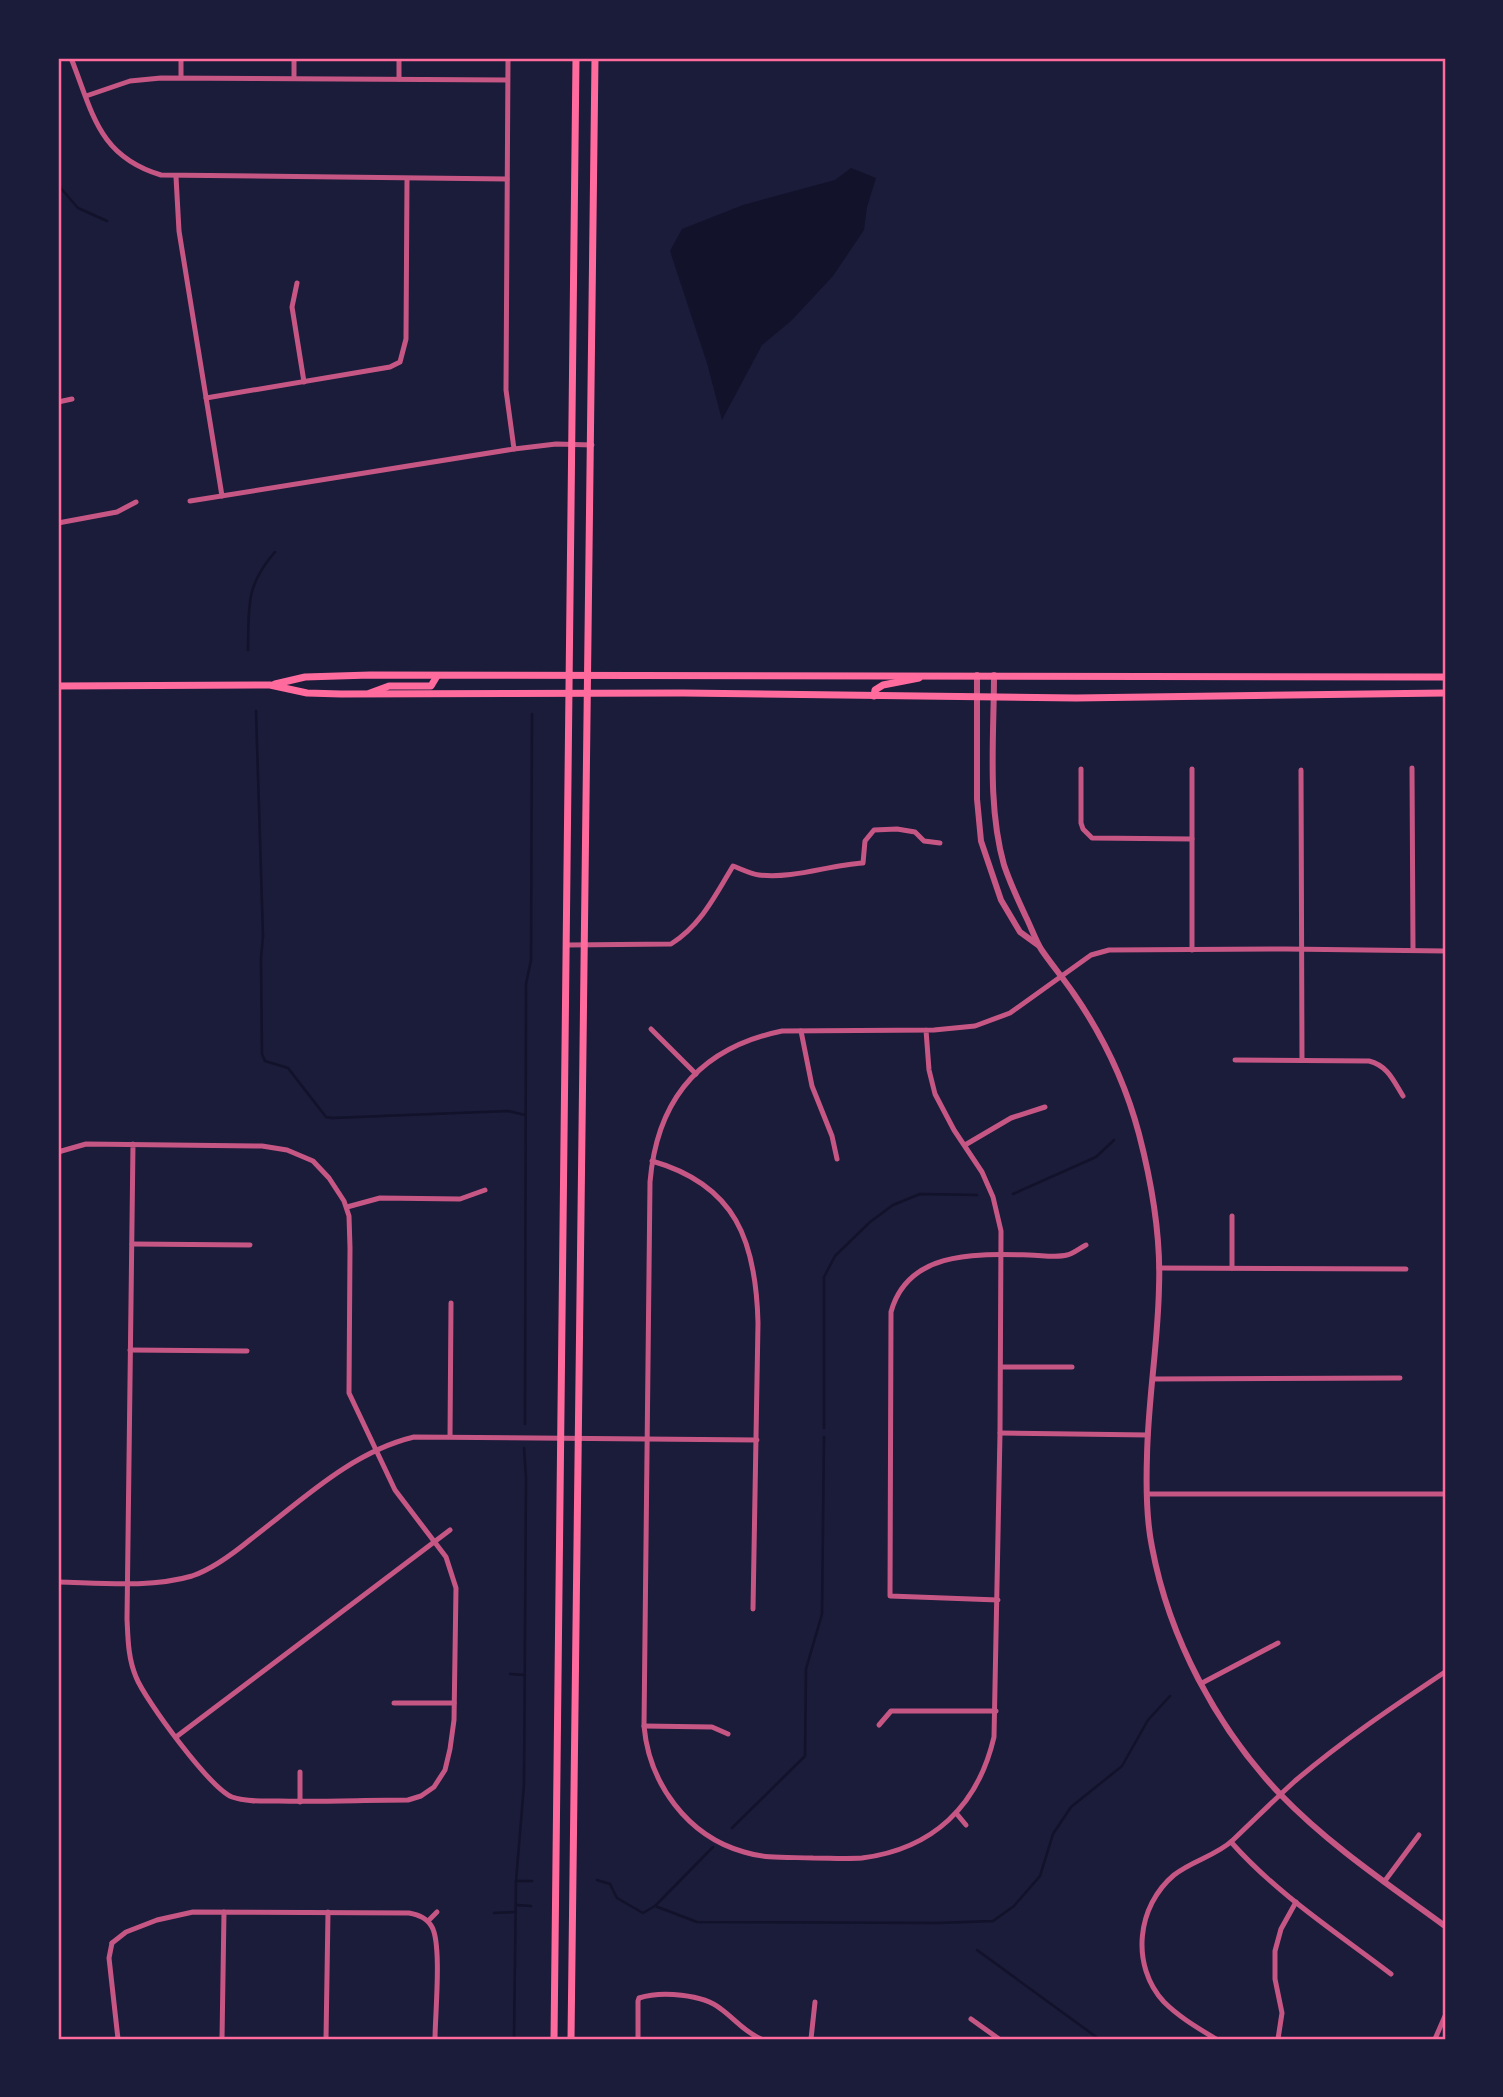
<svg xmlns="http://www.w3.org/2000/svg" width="1503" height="2097" font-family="'Work Sans',sans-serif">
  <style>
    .water { fill: #12122b }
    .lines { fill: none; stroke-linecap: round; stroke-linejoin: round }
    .stream { stroke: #12122b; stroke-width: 2.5 }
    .minor { stroke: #c65784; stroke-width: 5 }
    .tertiary { stroke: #c65784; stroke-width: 6 }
    .secondary { stroke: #ff6b9d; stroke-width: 7 }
    .neatline { fill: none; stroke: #ff6b9d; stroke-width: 2.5 }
  </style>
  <rect width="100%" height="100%" fill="#1b1b3a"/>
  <!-- water -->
  <polygon class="water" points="851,168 876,178 867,207 864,230 833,276 791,321 762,345 722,420 707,363 670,251 682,229 743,205 835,180"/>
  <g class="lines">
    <!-- stream -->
    <g class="stream">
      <polyline points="58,185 78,208 107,221"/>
      <path d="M248,650C249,607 245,586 275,552"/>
      <polyline points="256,711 263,936 261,958 262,1054 265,1061 288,1068 326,1117 332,1118 508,1111 525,1115"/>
      <polyline points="1013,1194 1096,1157 1114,1140"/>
      <polyline points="525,1424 526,984 531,960 532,714"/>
      <polyline points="824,1428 824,1277 835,1256 870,1222 893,1205 920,1194 977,1195"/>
      <polyline points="510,1674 525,1675"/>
      <polyline points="732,1828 805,1756 806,1669 822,1614 824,1437"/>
      <polyline points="597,1880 610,1884 617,1898 643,1913 655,1906 713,1847"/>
      <polyline points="516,1881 532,1881"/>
      <polyline points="516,1905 531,1906"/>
      <polyline points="655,1906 697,1922 939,1923 993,1921 1014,1906 1040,1876 1053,1834 1071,1807 1122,1766 1148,1720 1170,1696"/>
      <polyline points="494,1913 516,1912"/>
      <polyline points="977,1950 1099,2039"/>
      <polyline points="514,2039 516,1881 524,1785 526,1478 524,1448"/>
    </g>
    <!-- minor -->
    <g class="minor">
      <path d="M71,58C93,113 98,156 161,175L507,179"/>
      <polyline points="294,58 294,78"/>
      <polyline points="508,58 506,390 514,449"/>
      <polyline points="181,77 181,58"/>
      <polyline points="399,79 399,58"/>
      <polyline points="86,96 130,81 161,78 507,80"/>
      <polyline points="176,177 179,231 222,496"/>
      <polyline points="297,283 292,307 304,382"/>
      <polyline points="206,398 390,367 400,362 406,339 407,179"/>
      <polyline points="58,402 72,399"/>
      <polyline points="190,501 514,449 556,444 592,445"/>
      <polyline points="58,523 117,512 136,502"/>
      <polyline points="1412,768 1413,950"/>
      <polyline points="1081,769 1081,823 1083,829 1092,838 1192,839"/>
      <polyline points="1192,769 1192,950"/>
      <polyline points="1301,770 1302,1060"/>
      <path d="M568,945L671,944C701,925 715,896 733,866C741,869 751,874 759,875C794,879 829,865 863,863L865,841L874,830L897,829L915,832L924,841L940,843"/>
      <polyline points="651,1029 696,1074"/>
      <path d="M926,1030L929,1070L935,1094L954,1130L982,1172L993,1197L1001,1231L1000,1433L994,1737C978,1806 933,1849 862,1858C846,1859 829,1858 813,1858C790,1857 766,1859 744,1852C687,1836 649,1783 644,1726L650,1182C657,1099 700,1048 782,1031L934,1030L975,1026L1010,1013L1091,955L1109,950L1286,949L1445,951"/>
      <polyline points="801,1031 812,1086 832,1136 837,1159"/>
      <path d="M1235,1060L1369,1061C1388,1066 1393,1080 1403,1096"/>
      <polyline points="965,1145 1011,1118 1045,1107"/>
      <path d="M58,1152L86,1144L262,1146L287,1150L313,1161L329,1178L344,1201L349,1216L350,1248L349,1393L395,1490L446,1557L456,1588L454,1720L450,1749L445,1770L434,1787L421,1796L408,1800C365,1800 322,1802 279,1801C264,1801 246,1802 232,1797C210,1788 145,1700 136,1677C128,1658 128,1639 127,1619L133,1144"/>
      <path d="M652,1161C736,1185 756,1241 758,1323L753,1609"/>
      <polyline points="347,1207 380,1198 460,1199 485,1190"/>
      <polyline points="1232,1216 1232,1268"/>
      <polyline points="132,1244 250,1245"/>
      <polyline points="1159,1268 1406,1269"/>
      <polyline points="130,1350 247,1351"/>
      <polyline points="1001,1367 1072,1367"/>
      <polyline points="1153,1379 1400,1378"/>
      <polyline points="1000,1433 1148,1435"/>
      <polyline points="450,1436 451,1303"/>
      <polyline points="1147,1494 1445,1494"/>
      <path d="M58,1582C100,1583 152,1588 192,1576C213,1569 234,1553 251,1539C301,1501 351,1452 414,1437L757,1440"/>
      <path d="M998,1600L890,1596L891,1312C908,1250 977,1254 1029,1255C1041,1255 1056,1258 1067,1255C1073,1254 1080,1248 1086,1245"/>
      <polyline points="1202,1683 1278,1643"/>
      <polyline points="394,1703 454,1703"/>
      <polyline points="879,1725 891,1711 996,1711"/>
      <polyline points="644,1726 712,1727 728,1734"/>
      <polyline points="176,1737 450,1530"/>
      <polyline points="300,1772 300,1802"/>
      <polyline points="956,1813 966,1825"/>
      <path d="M1231,1842C1277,1894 1336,1932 1391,1974"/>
      <polyline points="1384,1882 1419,1835"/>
      <polyline points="428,1921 437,1912"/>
      <path d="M112,1943L126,1932L157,1920L193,1912L409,1913C419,1915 427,1918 432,1927C442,1945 435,2016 435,2039"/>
      <polyline points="112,1943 109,1958 118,2039"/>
      <polyline points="971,2019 999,2039"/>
      <polyline points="222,2039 224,1912"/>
      <polyline points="326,2039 328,1912"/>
      <path d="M638,2039V2001L639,1998C661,1991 703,1994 721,2009C736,2020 743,2031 761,2039"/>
      <polyline points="811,2039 815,2002"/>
      <path d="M1216,2039C1198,2028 1179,2017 1164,2002C1130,1965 1137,1906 1174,1875C1193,1860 1216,1856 1233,1840C1254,1820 1274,1800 1295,1781C1342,1741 1394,1706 1445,1672"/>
      <polyline points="1278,2039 1282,2013 1275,1979 1275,1951 1281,1929 1296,1902"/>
      <polyline points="1435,2039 1445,2016"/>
    </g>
    <!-- tertiary -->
    <g class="tertiary">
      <polyline points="977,675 977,799 981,841 1001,900 1020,932 1038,945"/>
      <path d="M994,675C994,737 987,805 1004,865C1010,883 1018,900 1026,917C1031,927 1035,939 1041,949C1051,964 1064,979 1074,994C1103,1036 1126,1085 1139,1134C1152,1184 1161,1236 1159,1287C1158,1344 1148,1400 1147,1456C1146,1486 1146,1518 1152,1547C1169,1638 1217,1728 1280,1794C1329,1845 1389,1885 1445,1926"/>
    </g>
    <!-- secondary -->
    <g class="secondary">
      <polyline points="275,684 305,677 370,675 1445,677"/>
      <polyline points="58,686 270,685 307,693 341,694 683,693 1076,698 1445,693"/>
      <polyline points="370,693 389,686 431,686 437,676"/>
      <polyline points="874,696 875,690 883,685 919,678"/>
      <polyline points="554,2039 576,58"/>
      <polyline points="571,2039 595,58"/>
    </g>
  </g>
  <!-- border -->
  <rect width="1503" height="2097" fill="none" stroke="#1b1b3a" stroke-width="119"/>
  <rect x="60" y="60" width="1384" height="1978" class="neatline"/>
</svg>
